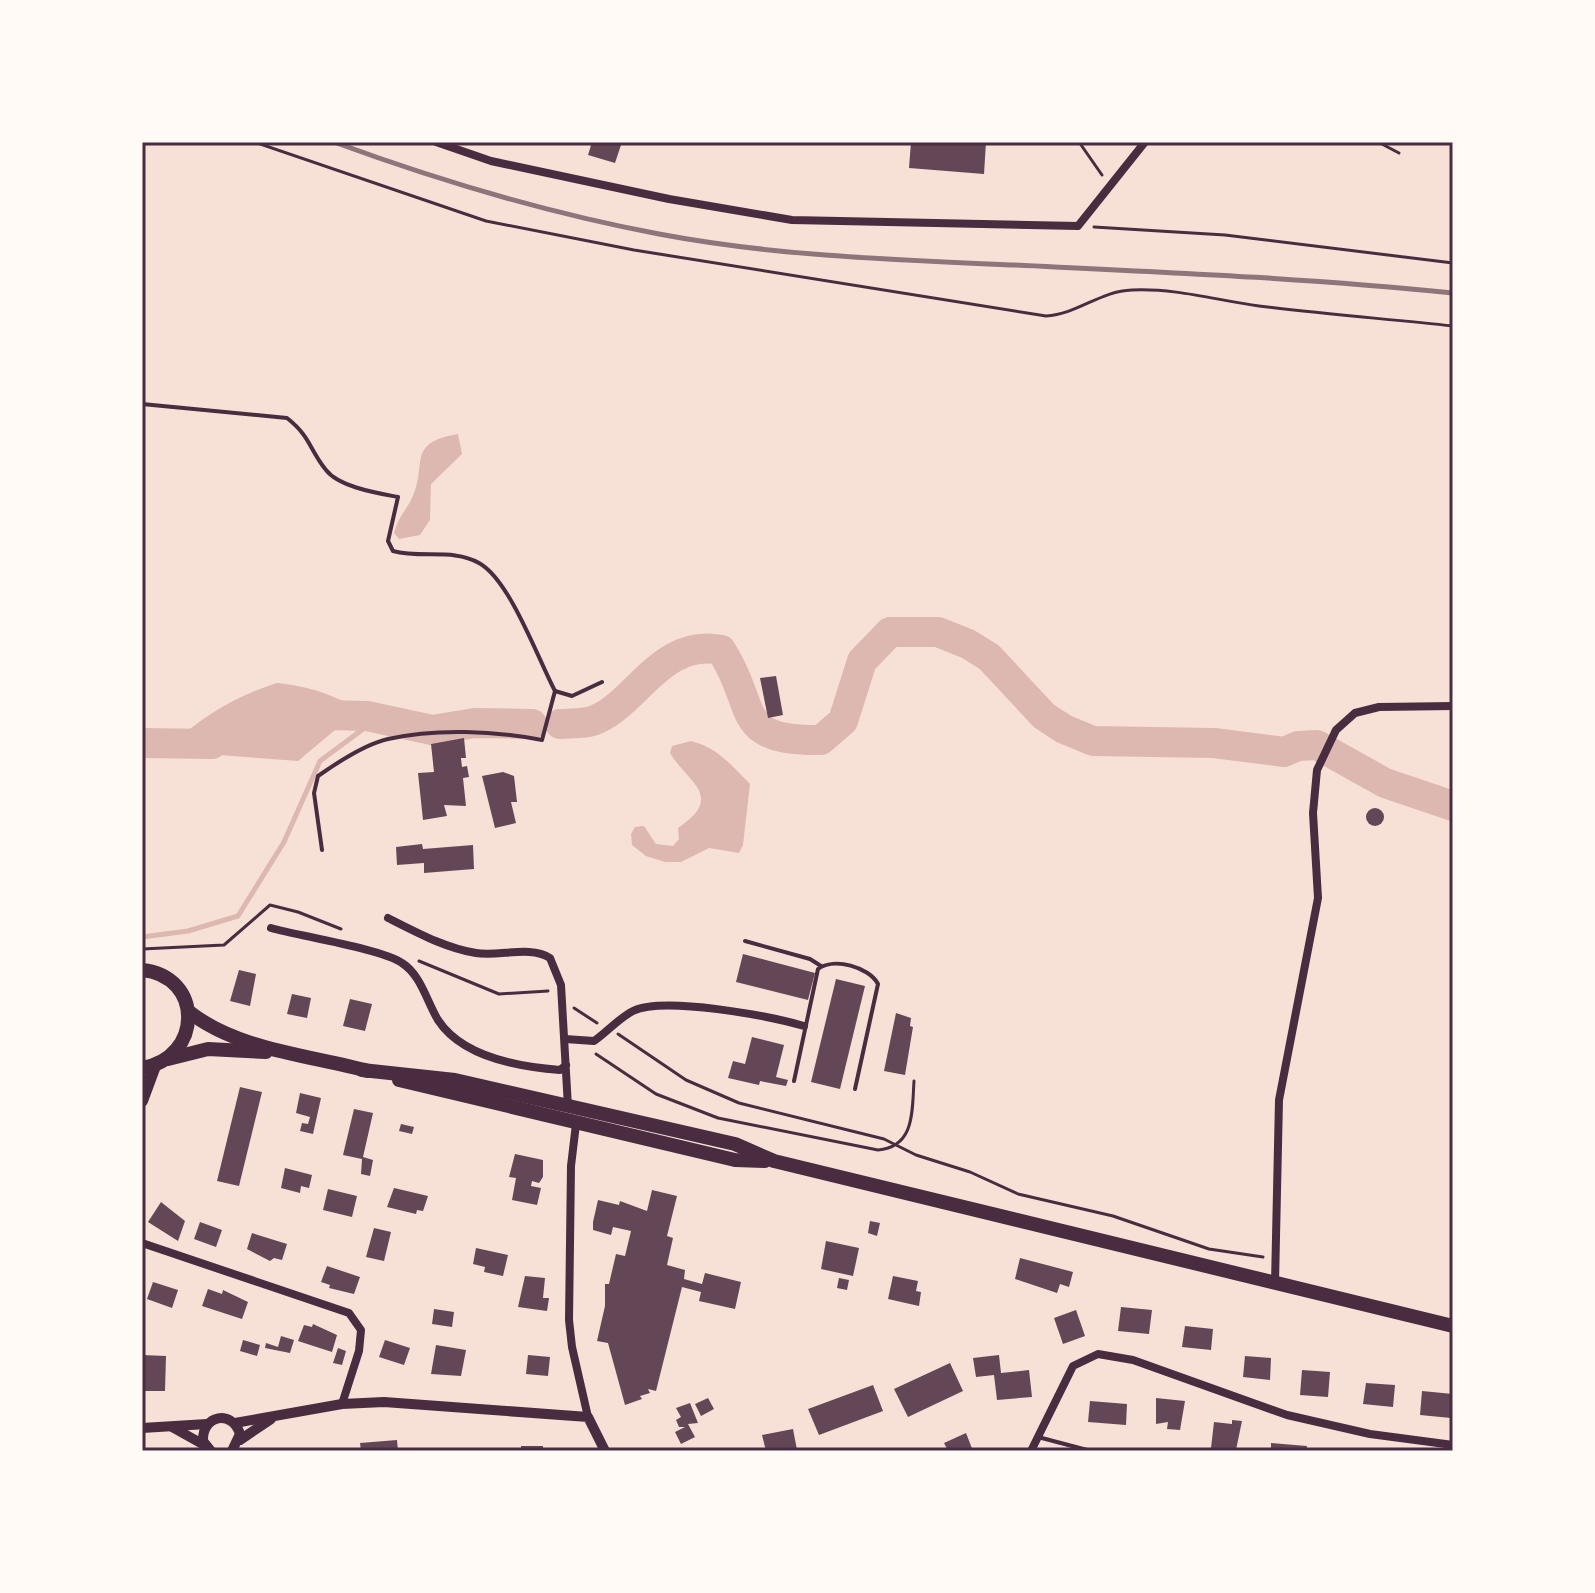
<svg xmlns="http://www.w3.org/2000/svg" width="1595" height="1593" font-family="'DM Sans',sans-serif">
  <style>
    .water { fill: #dcb8b0 }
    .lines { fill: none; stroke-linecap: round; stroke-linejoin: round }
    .stream { stroke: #dcb8b0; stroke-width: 5 }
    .river { stroke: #dcb8b0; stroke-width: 30 }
    .building { fill: #644757 }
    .path { stroke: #4a2c40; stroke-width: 3 }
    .service { stroke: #4a2c40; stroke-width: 4 }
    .minor { stroke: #4a2c40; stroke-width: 8 }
    .tertiary { stroke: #4a2c40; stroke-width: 10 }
    .secondary { stroke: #4a2c40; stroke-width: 12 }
    .primary { stroke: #4a2c40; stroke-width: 14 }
    .rail { stroke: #8f747c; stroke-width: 5 }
    .neatline { fill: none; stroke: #4a2c40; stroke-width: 3 }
  </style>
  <rect width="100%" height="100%" fill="#f7e1d7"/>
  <!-- water -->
  <g class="water">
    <path d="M458,434L462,454L431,484L430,520L420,535L399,539L394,533C399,516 404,513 411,500C429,466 404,443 458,434Z"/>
    <path d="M277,683C313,687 337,695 367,716L347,720L298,761L178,752L171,745C203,716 236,696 277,683Z"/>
    <path d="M691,741C717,747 732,766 750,784L743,845L739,853L709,848L681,862H665L646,856L632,845L631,834L635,827L644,826L656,844L673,846L679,839L678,828C726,796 687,782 670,753L672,746Z"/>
  </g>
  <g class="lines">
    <!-- stream -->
    <polyline class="stream" points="142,937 188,931 238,916 284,842 320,761 378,718"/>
    <!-- river -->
    <g class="river">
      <polyline points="327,715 367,716 432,730 475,723 532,724"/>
      <path d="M560,724C570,723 583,724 592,721C635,707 661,637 721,650C759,708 731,741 821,740L843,721L862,661L890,632H938L968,644L989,657L1044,716L1064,729L1093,741L1214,743L1284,752L1298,746L1317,745L1385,783L1453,806"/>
      <polyline points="142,743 212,744"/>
    </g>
  </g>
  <!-- building -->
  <g class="building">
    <polygon points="592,142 622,142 615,163 588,155"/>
    <polygon points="911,142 986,142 984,174 909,168"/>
    <polygon points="776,676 783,715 768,718 760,678"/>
    <polygon points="464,738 466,758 461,758 462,767 467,766 469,777 463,778 466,806 444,805 447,816 423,820 418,773 434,772 431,744"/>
    <polygon points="503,772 514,776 517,802 511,802 516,823 495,828 482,776"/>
    <circle cx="1375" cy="817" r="9"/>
    <polygon points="422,844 423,849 473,845 474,869 424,873 424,863 397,865 396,847"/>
    <polygon points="743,954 815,973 808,1000 736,982"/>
    <polygon points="239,970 256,974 250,1006 230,1001"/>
    <polygon points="836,979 865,986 840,1089 811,1082"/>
    <polygon points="292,994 311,998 307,1018 287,1014"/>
    <polygon points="350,999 372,1004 365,1031 343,1026"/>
    <polygon points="896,1013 911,1018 910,1026 913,1027 905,1075 884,1071"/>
    <polygon points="752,1037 784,1045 776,1077 788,1080 786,1086 760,1081 759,1085 728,1078 733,1061 745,1064"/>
    <polygon points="240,1087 262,1092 239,1186 217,1181"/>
    <polygon points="300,1093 321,1098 313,1134 300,1131 302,1123 308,1124 310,1117 296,1113"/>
    <polygon points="354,1109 373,1113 363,1157 373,1160 370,1176 361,1174 362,1159 343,1155"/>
    <polygon points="401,1124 414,1127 412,1134 399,1131"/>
    <polygon points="515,1154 543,1160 543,1177 539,1183 532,1181 531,1186 541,1188 537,1205 512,1200 516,1178 509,1177"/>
    <polygon points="285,1168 312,1175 309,1188 301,1186 300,1193 281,1188"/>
    <polygon points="394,1188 428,1196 423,1211 417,1210 416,1214 387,1207"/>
    <polygon points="328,1189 357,1196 352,1217 323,1210"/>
    <polygon points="652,1190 677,1196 667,1236 673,1238 667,1265 685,1270 684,1279 702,1284 705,1273 741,1282 735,1309 699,1301 701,1292 682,1287 656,1391 648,1389 650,1393 640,1396 642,1399 625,1405 608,1343 597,1341 605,1306 605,1284 609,1284 616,1254 625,1256 631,1231 613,1227 611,1235 593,1230 593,1222 598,1200 619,1205 620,1201 647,1211"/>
    <polygon points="161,1202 185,1221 178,1241 148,1222"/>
    <polygon points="870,1221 880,1223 877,1236 868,1233"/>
    <polygon points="200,1222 222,1230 216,1247 194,1239"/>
    <polygon points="374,1228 391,1232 384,1261 366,1257"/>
    <polygon points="252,1233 287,1244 282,1260 274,1258 270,1261 247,1249"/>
    <polygon points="826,1241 859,1248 853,1276 821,1269"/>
    <polygon points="476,1248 508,1255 503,1276 484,1272 485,1267 473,1264"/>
    <polygon points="1020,1258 1073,1272 1069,1287 1060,1284 1057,1293 1015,1279"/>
    <polygon points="327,1266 360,1277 354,1294 329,1288 330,1285 321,1282"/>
    <polygon points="525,1276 545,1278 543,1298 549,1298 547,1311 518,1307"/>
    <polygon points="893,1276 918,1281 916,1291 921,1292 919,1306 888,1299"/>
    <polygon points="839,1278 849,1280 847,1290 837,1288"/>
    <polygon points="153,1282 178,1290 172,1308 147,1299"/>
    <polygon points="208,1289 222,1294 223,1290 248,1302 242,1319 202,1306"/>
    <polygon points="1121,1307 1152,1310 1149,1334 1118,1331"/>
    <polygon points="434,1309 454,1312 452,1327 432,1324"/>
    <polygon points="1076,1310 1085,1336 1063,1344 1054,1318"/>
    <polygon points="313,1324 337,1335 332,1352 298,1341 304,1325 312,1327"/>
    <polygon points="1185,1326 1213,1329 1211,1350 1182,1347"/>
    <polygon points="281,1336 294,1340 290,1353 265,1348 266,1343 278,1347"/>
    <polygon points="243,1340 260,1345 257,1356 240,1351"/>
    <polygon points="385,1340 410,1348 404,1365 379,1357"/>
    <polygon points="436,1345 466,1350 461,1376 431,1374"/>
    <polygon points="338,1348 346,1351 342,1365 333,1363"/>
    <polygon points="142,1355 166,1356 165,1391 142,1391"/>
    <polygon points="528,1355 550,1357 548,1376 526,1374"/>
    <polygon points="999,1355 1001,1373 1029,1370 1032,1397 997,1400 994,1375 976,1377 973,1358"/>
    <polygon points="1245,1356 1271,1358 1270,1380 1243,1377"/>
    <polygon points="950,1363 963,1391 908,1417 894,1389"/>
    <polygon points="1302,1370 1330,1372 1328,1397 1300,1395"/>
    <polygon points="1366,1383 1395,1385 1393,1407 1363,1404"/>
    <polygon points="873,1385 883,1411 819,1435 808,1409"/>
    <polygon points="1422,1391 1453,1394 1451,1418 1420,1415"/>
    <polygon points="708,1398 714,1409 701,1416 695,1404"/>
    <polygon points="1156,1398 1185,1401 1180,1430 1167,1429 1168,1422 1156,1424"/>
    <polygon points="1090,1401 1127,1404 1126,1425 1088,1422"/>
    <polygon points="690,1403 698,1423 688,1424 695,1437 681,1444 675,1432 685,1427 679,1427 676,1420 681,1417 676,1408"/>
    <polygon points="1232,1420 1242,1421 1236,1450 1211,1448 1214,1422 1232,1424"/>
    <polygon points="793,1429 797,1450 766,1451 762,1435"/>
    <polygon points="966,1433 973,1451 948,1451 944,1443"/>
    <polygon points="397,1440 398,1451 361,1451 360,1443"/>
    <polygon points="1271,1443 1307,1446 1306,1451 1271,1451"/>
    <rect x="521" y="1446" width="22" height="5"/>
  </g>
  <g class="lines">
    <!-- path -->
    <g class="path">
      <path d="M254,142L486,221L634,250L1046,316C1078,314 1100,291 1132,290C1175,288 1216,300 1259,306C1323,314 1388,319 1453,326"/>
      <polyline points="1079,142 1102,175"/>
      <polyline points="1378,142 1399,153"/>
      <polyline points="1094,227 1225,235 1453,263"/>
      <polyline points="142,949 224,945 270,905 298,912 341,929"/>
      <polyline points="419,961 499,994 548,991"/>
      <polyline points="574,1008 597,1023"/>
      <polyline points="618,1034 686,1080 739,1103 884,1139 916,1155 970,1172 1018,1194 1113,1216 1209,1249 1263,1257"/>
      <path d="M596,1054L656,1094L718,1118L878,1150C915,1147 912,1111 914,1081"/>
    </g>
    <!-- service -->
    <g class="service">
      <path d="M142,404L287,418C311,437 309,449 326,470C339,487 377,493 398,497L388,541L393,551C421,559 453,548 479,563C510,580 538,659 555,691L572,696L602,682"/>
      <path d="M322,850L314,793L318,776C338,762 365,744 388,739C437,728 494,731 542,740L555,691"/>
      <polyline points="745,941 810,959 821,966"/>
      <path d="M794,1081L818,969C834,957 869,967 878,984L855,1089"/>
      <polyline points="1038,1437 1091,1451"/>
    </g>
    <!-- minor -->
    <g class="minor">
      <polyline points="436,142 491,161 669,199 792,220 1078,226 1145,142"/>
      <path d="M388,918C416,932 445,948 476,953C499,957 530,945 550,958L561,985L568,1107"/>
      <path d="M271,928C299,936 382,949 402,963C421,975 427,1002 438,1020C462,1057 520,1067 560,1070L566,1065"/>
      <path d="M565,1039L594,1041C607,1032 619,1018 633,1011C664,996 770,1016 804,1026"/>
      <polyline points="576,1124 571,1166 569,1320 572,1347 588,1417"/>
      <polyline points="142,1243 349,1313 361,1330 359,1351 342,1404"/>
      <polyline points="1275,1283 1279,1100 1318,898 1313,813 1317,770 1336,730 1355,713 1379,707 1453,706"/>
      <polyline points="1031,1451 1073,1366 1098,1354 1133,1360 1287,1415 1370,1434 1453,1445"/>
    </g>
    <!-- tertiary -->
    <g class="tertiary">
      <polyline points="235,1423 342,1404 384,1402 588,1417 605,1451"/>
      <polyline points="172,1427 206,1446"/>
      <polyline points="142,1428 207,1424"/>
      <polyline points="240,1440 271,1419"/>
      <path d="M211,1451L203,1441C202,1415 232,1409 240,1434L232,1451"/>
    </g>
    <!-- secondary -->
    <polyline class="secondary" points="142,1101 155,1066"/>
    <!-- primary -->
    <g class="primary">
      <path d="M142,970C204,976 203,1058 142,1068"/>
      <path d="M188,1011C237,1050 309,1055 368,1071"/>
      <polyline points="168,1059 208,1049 266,1052"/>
      <polyline points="362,1070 455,1080 735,1144 774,1161 1453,1326"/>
      <polyline points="399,1080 735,1160 765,1161"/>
    </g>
    <!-- rail -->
    <path class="rail" d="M334,142C440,181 548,213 659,234C775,256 896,260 1014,265C1160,272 1307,278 1453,293"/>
  </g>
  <!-- border -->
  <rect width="1595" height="1593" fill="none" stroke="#fffaf5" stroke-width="288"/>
  <rect x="144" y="144" width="1307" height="1305" class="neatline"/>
</svg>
